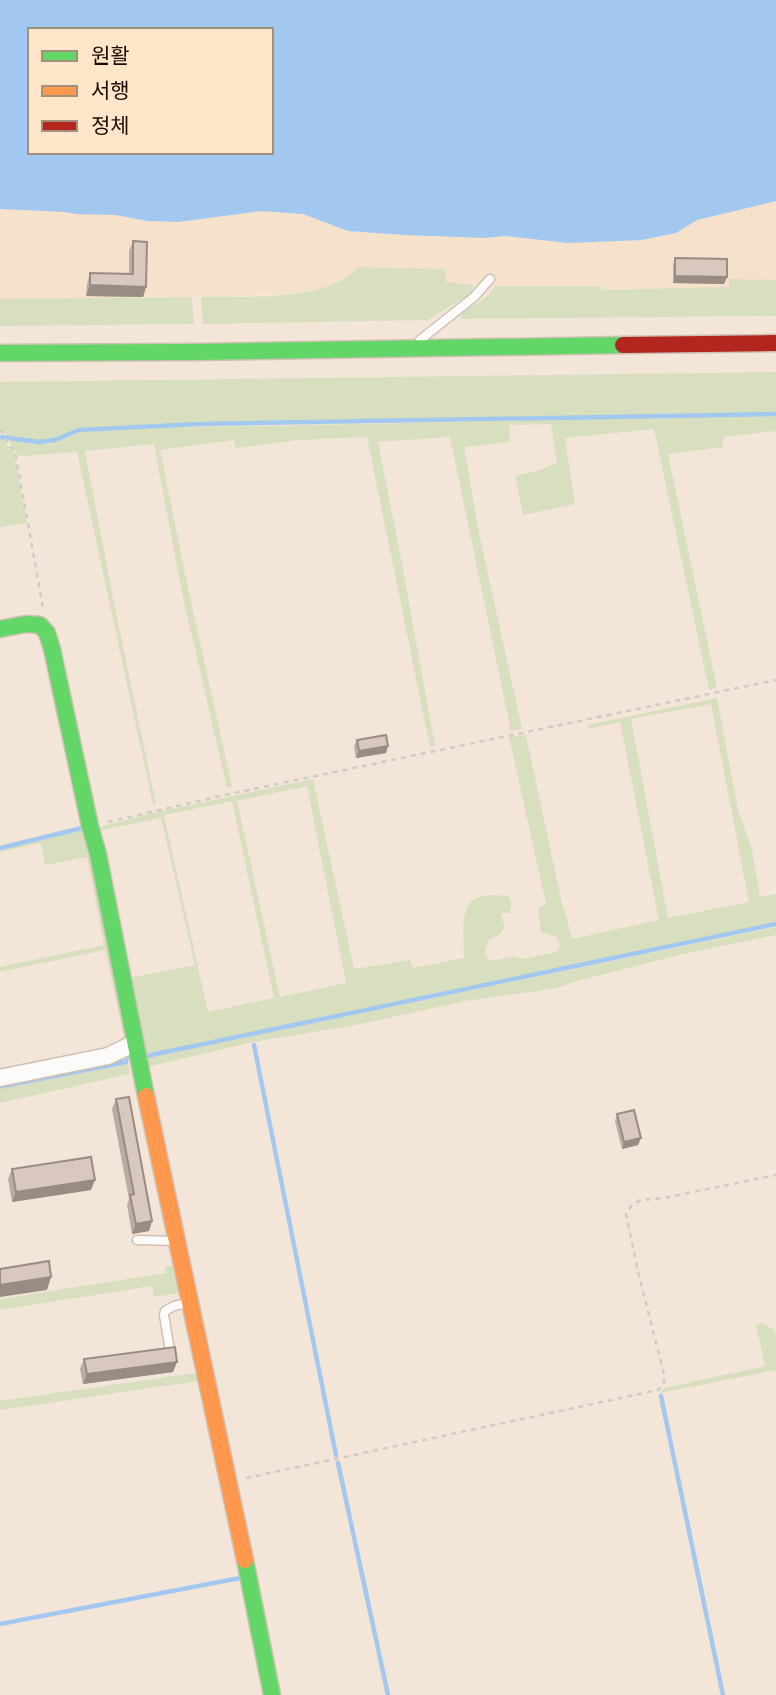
<svg xmlns="http://www.w3.org/2000/svg" width="776" height="1695" font-family="'Noto Sans','Noto Sans KR',sans-serif">
  <style>
    .built { fill: #f6e1ca }
    .green { fill: #d8dfbf; fill-rule: evenodd }
    .water { fill: #a2c8f0; fill-rule: evenodd }
    .lines { fill: none; stroke-linecap: round; stroke-linejoin: round }
    .stream { stroke: #a2c8f0; stroke-width: 4.5 }
    .lane-casing { stroke: #cfc1b3; stroke-width: 11 }
    .street-casing { stroke: #cfc1b3; stroke-width: 19 }
    .fast-casing { stroke: #cfc1b3; stroke-width: 19 }
    .slow-casing { stroke: #cfc1b3; stroke-width: 19 }
    .jam-casing { stroke: #cfc1b3; stroke-width: 19 }
    .path { stroke: #cfccc7; stroke-width: 2.5; stroke-dasharray: 5 5; stroke-linecap: butt }
    .lane { stroke: #fdfbf9; stroke-width: 8 }
    .street { stroke: #fdfbf9; stroke-width: 16 }
    .fast { stroke: #63d668; stroke-width: 16 }
    .slow { stroke: #ff974d; stroke-width: 16 }
    .jam { stroke: #b3261e; stroke-width: 16 }
    .wall { fill: #bbaca3 }
    .shaded-wall { fill: #988c84 }
    .building { fill: #d9c8bd; stroke: #988c84; stroke-width: 2 }
  </style>
  <rect width="100%" height="100%" fill="#f3e5d7"/>
  <!-- built -->
  <polygon class="built" points="776,201 776,280 730,279 729,287 601,290 600,286 495,286 446,282 445,269 359,267 344,279 321,288 298,293 192,297 0,299 0,209 65,212 76,214 115,215 148,221 178,222 261,211 303,214 348,231 405,235 485,238 505,236 568,243 676,233 697,220"/>
  <!-- green -->
  <g class="green">
    <path d="M359,267L445,269L446,282L474,285L470,294L428,320L203,324L201,297C246,296 301,301 342,280C348,277 354,271 359,267Z"/>
    <path d="M729,279L776,280V316L460,319L462,312C474,305 489,299 495,286H601V290L729,287Z"/>
    <polygon points="192,297 194,324 0,326 0,299"/>
    <polygon points="776,372 776,413 657,414 370,421 153,425 79,429 55,439 39,441 7,436 0,428 0,382"/>
    <polygon points="776,416 776,431 723,437 723,447 668,454 717,688 709,690 654,429 565,438 575,504 523,515 515,476 540,470 557,463 551,424 509,425 510,442 464,447 480,538 522,729 511,731 450,437 378,442 400,553 435,746 430,747 367,437 300,440 236,448 234,440 160,450 189,593 232,786 227,788 182,593 154,444 85,451 115,608 156,804 153,805 77,452 23,456 17,454 8,440 35,444 50,444 81,432 153,428 371,424 657,417"/>
    <polygon points="0,438 4,439 6,444 14,452 27,523 0,527"/>
    <path d="M717,698L738,810L752,850L760,897L776,894V923L145,1055V1058L776,927V935L678,955L574,982L557,988L465,1001L356,1025L253,1042L143,1068L124,979L195,965L161,818L98,831L103,826L153,813L313,779L354,969L410,960L413,968L464,958C464,942 459,907 475,899C484,894 498,895 508,896C513,902 512,906 509,913H503L501,916L505,927C495,944 487,931 485,954L491,961L515,956L521,959L553,953L558,950L560,945L558,938L547,933H541L538,908L546,904L509,737L526,735L561,899L572,939L659,920L620,722L588,729V725ZM711,704L749,902L668,918L631,719ZM307,786L346,983L280,997L237,801ZM232,801L274,998L208,1012L164,815Z"/>
    <polygon points="87,828 130,1034 124,1046 0,1075 0,1068 102,1048 116,1044 124,1036 105,950 0,972 0,967 104,945 87,857 45,865 41,843 0,852 0,849"/>
    <polygon points="128,1064 130,1074 0,1103 0,1089"/>
    <polygon points="172,1266 179,1293 154,1297 152,1286 0,1310 0,1299 166,1273 165,1267"/>
    <polygon points="763,1323 774,1330 776,1334 776,1370 660,1393 664,1388 765,1366 756,1325"/>
    <polygon points="196,1373 198,1381 0,1410 0,1401"/>
  </g>
  <!-- water -->
  <g class="water">
    <path d="M0,0H776V201L697,220L676,233L642,240L568,243L505,236L485,238L405,235L348,231L303,214L261,211L178,222L148,221L115,215L76,214L65,212L0,209ZM30,30H271V152H30Z"/>
    <polygon points="129,1055 128,1064 0,1089 0,1085 125,1059"/>
  </g>
  <g class="lines">
    <!-- stream -->
    <g class="stream">
      <polyline points="0,437 39,442 55,440 79,430 199,424 776,414"/>
      <polyline points="0,848 82,828"/>
      <polyline points="254,1045 336,1455"/>
      <polyline points="146,1056 776,924"/>
      <polyline points="661,1396 723,1695"/>
      <polyline points="338,1463 388,1695"/>
      <polyline points="0,1624 240,1578"/>
    </g>
    <defs>
      <g id="lane">
        <polyline points="420,340 474,297 490,279"/>
        <polyline points="137,1240 175,1241"/>
        <polyline points="170,1351 164,1315 165,1311 174,1306 188,1303"/>
      </g>
      <polyline id="street" points="0,1078 108,1056 135,1043"/>
      <g id="fast">
        <polyline points="0,353 194,352 623,345"/>
        <polyline points="0,629 26,624 40,625 47,633 52,649 90,826 98,854 146,1096"/>
        <polyline points="245,1560 272,1695"/>
      </g>
      <polyline id="slow" points="146,1096 245,1560"/>
      <polyline id="jam" points="623,345 776,343"/>
    </defs>
    <!-- lane casing -->
    <use href="#lane" class="lane-casing"/>
    <!-- street casing -->
    <use href="#street" class="street-casing"/>
    <!-- fast casing -->
    <use href="#fast" class="fast-casing"/>
    <!-- slow casing -->
    <use href="#slow" class="slow-casing"/>
    <!-- jam casing -->
    <use href="#jam" class="jam-casing"/>
    <!-- path -->
    <g class="path">
      <polyline points="0,430 5,435 7,443 15,451 43,608"/>
      <polyline points="108,822 234,793 776,680"/>
      <polyline points="246,1478 658,1390 664,1384 664,1374 638,1272 626,1214 631,1206 641,1200 664,1198 776,1175"/>
    </g>
    <!-- lane -->
    <use href="#lane" class="lane"/>
    <!-- street -->
    <use href="#street" class="street"/>
    <!-- fast -->
    <use href="#fast" class="fast"/>
    <!-- slow -->
    <use href="#slow" class="slow"/>
    <!-- jam -->
    <use href="#jam" class="jam"/>
  </g>
  <!-- wall -->
  <g class="wall">
    <polygon points="133,241 146,287 143,297 86,296 87,284 90,273 129,274 129,251"/>
    <polygon points="675,258 727,277 724,284 673,283 673,265"/>
    <polygon points="357,740 386,753 356,758 354,746"/>
    <polygon points="116,1099 152,1221 149,1231 132,1234 127,1205 129,1199 112,1109"/>
    <polygon points="617,1114 638,1145 622,1149 615,1121"/>
    <polygon points="12,1169 91,1190 12,1202 8,1179"/>
    <polygon points="84,1359 177,1362 173,1372 83,1384 80,1369"/>
  </g>
  <!-- shaded-wall -->
  <g class="shaded-wall">
    <polygon points="675,276 727,277 724,284 673,283"/>
    <polygon points="90,285 146,287 143,297 86,296"/>
    <polygon points="388,746 386,753 356,758 359,751"/>
    <polygon points="641,1138 638,1145 622,1149 624,1142"/>
    <polygon points="95,1180 91,1190 12,1202 16,1192"/>
    <polygon points="152,1221 149,1231 132,1234 136,1224"/>
    <polygon points="51,1277 47,1290 0,1297 0,1285"/>
    <polygon points="177,1362 173,1372 83,1384 87,1374"/>
  </g>
  <!-- building -->
  <g class="building">
    <polygon points="133,241 147,242 146,287 90,285 90,273 133,274"/>
    <polygon points="675,258 727,259 727,277 675,276"/>
    <polygon points="386,735 388,746 359,751 357,740"/>
    <polygon points="129,1097 152,1221 136,1224 130,1195 134,1194 116,1099"/>
    <polygon points="634,1110 641,1138 624,1142 617,1114"/>
    <polygon points="91,1157 95,1180 16,1192 12,1169"/>
    <polygon points="49,1261 51,1277 0,1285 0,1269"/>
    <polygon points="175,1347 177,1362 87,1374 84,1359"/>
  </g>
  <!-- legend -->
  <rect x="28" y="28" width="245" height="126" fill="#ffe6cb" stroke="#a38f7a" stroke-width="2"/>
  <rect x="42" y="51" width="35" height="10" fill="#63d668" stroke="#a38f7a" stroke-width="2"/>
  <text x="91" y="63" font-size="21" fill="#1a0d00">원활</text>
  <rect x="42" y="86" width="35" height="10" fill="#ff974d" stroke="#a38f7a" stroke-width="2"/>
  <text x="91" y="98" font-size="21" fill="#1a0d00">서행</text>
  <rect x="42" y="121" width="35" height="10" fill="#b3261e" stroke="#a38f7a" stroke-width="2"/>
  <text x="91" y="133" font-size="21" fill="#1a0d00">정체</text>
</svg>
